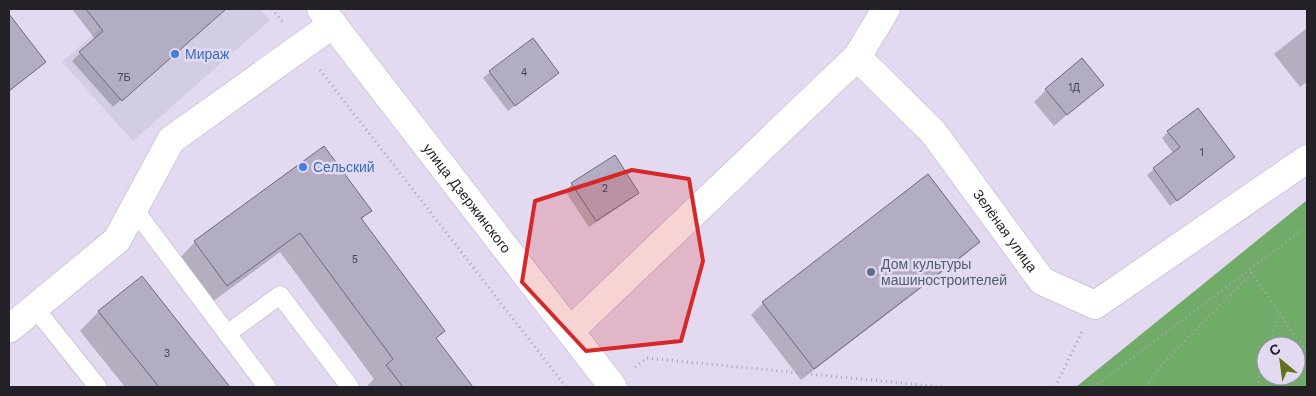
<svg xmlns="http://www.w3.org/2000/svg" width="1316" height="396" font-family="'Work Sans',sans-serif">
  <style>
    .commercial { fill: #d2cde3 }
    .forest { fill: #70ac67; fill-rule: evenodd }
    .shadow { fill: #0003 }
    .building { fill: #b3adc4; stroke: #6e687d }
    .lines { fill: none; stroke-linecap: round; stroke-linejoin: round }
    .lane-casing { stroke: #b5acc2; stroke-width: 19 }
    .street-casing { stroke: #b5acc2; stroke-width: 29 }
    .path { stroke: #a9a2b4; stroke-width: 3; stroke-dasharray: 1 4; stroke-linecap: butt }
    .lane { stroke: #fff; stroke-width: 18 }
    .street { stroke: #fff; stroke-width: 28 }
    .marked { fill: #d62828; fill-opacity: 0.2; stroke: #d62828; stroke-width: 4; stroke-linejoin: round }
    .shop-dot { fill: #3f7fe0; stroke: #e3daf1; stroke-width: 2 }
    .service-dot { fill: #5c6f8a; stroke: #e3daf1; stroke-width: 2 }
    .labels { text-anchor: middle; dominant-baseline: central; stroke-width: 5; stroke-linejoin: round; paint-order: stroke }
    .number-label { font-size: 11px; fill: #47434f }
    .shop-label { font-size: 14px; fill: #366cbe; stroke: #e3daf1; text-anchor: start }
    .street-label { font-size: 14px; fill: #232028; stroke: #e3daf1 }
    .service-label { font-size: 14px; fill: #4e5e75; stroke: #e3daf1; text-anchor: start }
  </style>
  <rect width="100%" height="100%" fill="#e3daf1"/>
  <!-- commercial -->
  <polygon class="commercial" points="122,9 260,9 270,20 133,141 62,62"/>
  <!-- forest -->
  <path class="forest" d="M1307,200V387H1076ZM1266,346H1296V376H1266Z"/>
  <!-- shadow -->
  <g class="shadow">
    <polygon points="72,9 221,9 222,10 113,107 72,61 95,39"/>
    <polygon points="15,24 44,62 9,91 9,29"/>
    <polygon points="1307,28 1307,82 1300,87 1274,54"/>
    <polygon points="490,72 558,72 508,111 483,78"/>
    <polygon points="1102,85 1054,126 1034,102 1046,90"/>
    <polygon points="1168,132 1234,157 1170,206 1147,175 1173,153 1162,138"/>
    <polygon points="614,157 638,193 631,199 589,227 565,191 572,184"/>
    <polygon points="370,210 361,220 443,331 435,339 471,387 369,387 368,385 374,379 280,252 208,305 176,262 195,242"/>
    <polygon points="978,242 966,254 801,380 751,315 763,303"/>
    <polygon points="142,278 229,387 125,387 80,331 99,311"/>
  </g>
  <!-- building -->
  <g class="building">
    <polygon points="86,9 226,9 122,101 79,52 103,31"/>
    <polygon points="9,14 46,62 9,91"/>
    <polygon points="533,38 559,73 515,106 489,71"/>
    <polygon points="1082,58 1104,85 1067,115 1045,89"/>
    <polygon points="1198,108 1235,157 1177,201 1153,168 1180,147 1167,131"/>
    <polygon points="324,146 372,211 361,218 445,331 436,338 473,387 403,387 386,365 393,359 300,233 227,286 194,241"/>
    <polygon points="615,155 639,193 596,221 571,183"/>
    <polygon points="928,174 980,242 814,369 762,302"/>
    <polygon points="142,276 183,328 230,387 159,387 98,311"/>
  </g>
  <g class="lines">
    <defs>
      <g id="lane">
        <polyline points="134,209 267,387"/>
        <polyline points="35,308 98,387"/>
        <polyline points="227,334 280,295 350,387"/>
      </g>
      <g id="street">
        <path id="s1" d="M321,9L613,387"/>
        <path id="s2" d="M857,57L933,132L1042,281L1095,305L1307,159"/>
        <polyline points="9,329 117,240 171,140 333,24"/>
        <polyline points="570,331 857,57 886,9"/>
      </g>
    </defs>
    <!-- lane casing -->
    <use href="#lane" class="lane-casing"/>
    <!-- street casing -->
    <use href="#street" class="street-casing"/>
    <!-- path -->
    <g class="path">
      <polyline points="272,9 284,24"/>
      <polyline points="320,70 566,387"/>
      <polyline points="1251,272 1307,353"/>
      <polyline points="1269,346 1279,312"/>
      <polyline points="635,367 647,358 942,387"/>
      <polyline points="1055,387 1082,332"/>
      <polyline points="1094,387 1307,226"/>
      <polyline points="1146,387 1166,360 1252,273"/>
      <polyline points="1257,387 1266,355"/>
    </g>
    <!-- lane -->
    <use href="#lane" class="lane"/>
    <!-- street -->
    <use href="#street" class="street"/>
  </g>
  <!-- marked area -->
  <path class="marked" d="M632,170L689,179L703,261L681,341L586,351L522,282L535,201Z"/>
  <!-- markers -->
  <g class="shop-dot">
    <circle cx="175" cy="54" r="5"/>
    <circle cx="303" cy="167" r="5"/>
  </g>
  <circle class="service-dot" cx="871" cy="272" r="5"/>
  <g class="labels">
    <!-- number labels -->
    <g class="number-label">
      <text x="524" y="72">4</text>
      <text x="124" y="77">7Б</text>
      <text x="1074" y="87">1Д</text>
      <text x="1202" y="152">1</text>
      <text x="605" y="188">2</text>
      <text x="355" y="259">5</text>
      <text x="167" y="353">3</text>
    </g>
    <!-- shop labels -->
    <g class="shop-label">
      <text x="185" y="54">Мираж</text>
      <text x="313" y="167">Сельский</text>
    </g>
    <!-- street labels -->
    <g class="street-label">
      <text stroke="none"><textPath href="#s1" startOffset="239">улица Дзержинского</textPath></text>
      <text stroke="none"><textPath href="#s2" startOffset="229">Зелёная улица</textPath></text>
    </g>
    <!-- service labels -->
    <g class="service-label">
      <text x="881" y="264">Дом культуры<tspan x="881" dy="16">машиностроителей</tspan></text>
    </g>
  </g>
  <!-- border -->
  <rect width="1316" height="396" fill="none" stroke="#232028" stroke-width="20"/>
  <!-- north arrow -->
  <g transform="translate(1281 361) rotate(331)"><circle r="24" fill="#e3daf1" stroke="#9690a1"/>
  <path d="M0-4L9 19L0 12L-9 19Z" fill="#64711b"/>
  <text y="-8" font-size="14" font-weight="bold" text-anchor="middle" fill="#232028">С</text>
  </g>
</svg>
